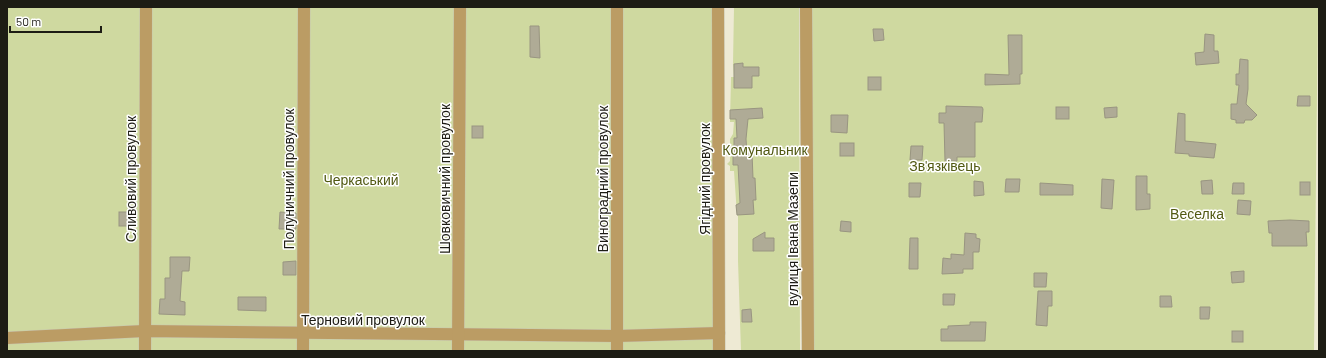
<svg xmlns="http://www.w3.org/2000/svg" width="1326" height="358" font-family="Barlow,sans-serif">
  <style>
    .green { fill: #cfd9a0 }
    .building { fill: #afab96; stroke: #999581 }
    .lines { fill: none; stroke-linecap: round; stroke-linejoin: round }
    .street-casing { stroke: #c8c5b1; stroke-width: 13 }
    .street { stroke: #bb9c64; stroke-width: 12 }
    .labels { text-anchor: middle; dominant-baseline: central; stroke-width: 3; stroke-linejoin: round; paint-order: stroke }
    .park-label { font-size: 14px; fill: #515912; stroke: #fff }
    .street-label { font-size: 14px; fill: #1d1c14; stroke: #fff }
  </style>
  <rect width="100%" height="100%" fill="#eeead4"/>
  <!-- green -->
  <g class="green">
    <polygon points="7,7 714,7 715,351 7,351"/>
    <polygon points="734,7 799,7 800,351 741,351 738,261 738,216 737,215 734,171 730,171 730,166 727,164 730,161 730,139 733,134 734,122 730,122 731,77 734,77 733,64"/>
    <polygon points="811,7 1318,7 1314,351 812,351"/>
  </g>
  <!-- building -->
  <g class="building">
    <polygon points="530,26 539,26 540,58 530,57"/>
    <polygon points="873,29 883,29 884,40 874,41"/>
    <polygon points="1205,34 1214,35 1214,51 1218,51 1219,63 1196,65 1195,53 1204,52"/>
    <polygon points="1008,35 1022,35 1022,74 1020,74 1020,84 985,85 985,74 1009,75"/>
    <polygon points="1240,59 1248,60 1248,89 1246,104 1257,115 1252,120 1245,120 1244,123 1236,123 1236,120 1231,119 1231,104 1237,104 1239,85 1236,85 1236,74 1239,74"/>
    <polygon points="743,63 743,67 759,67 759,76 752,76 752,88 734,88 734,64"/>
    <rect x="868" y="77" width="13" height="13"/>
    <polygon points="1298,96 1310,96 1310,106 1297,106"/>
    <polygon points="946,106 982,107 983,109 982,122 975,122 975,157 957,157 957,161 945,161 944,123 939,123 939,113 946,113"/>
    <rect x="1056" y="107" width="13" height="12"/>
    <polygon points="1117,107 1117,117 1105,118 1104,108"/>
    <polygon points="762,108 763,118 748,119 746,139 747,153 752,153 753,178 755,178 756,200 753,200 754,214 737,215 736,205 740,203 738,165 733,165 733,154 734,154 734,138 737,138 736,119 730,119 730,110"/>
    <polygon points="1178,113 1185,114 1185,141 1216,144 1214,158 1189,156 1189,154 1175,153"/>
    <polygon points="831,115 848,115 847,133 831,132"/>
    <rect x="472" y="126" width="11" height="12"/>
    <rect x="840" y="143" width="14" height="13"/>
    <polygon points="911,146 923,146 922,160 910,160"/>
    <polygon points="1136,176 1147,176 1147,194 1150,194 1150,209 1136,210"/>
    <polygon points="1006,179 1020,179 1019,192 1005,192"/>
    <polygon points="1102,179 1114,180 1112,209 1101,208"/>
    <polygon points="1212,180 1213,194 1202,194 1201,181"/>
    <polygon points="974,181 983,182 984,195 974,196"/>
    <rect x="1300" y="182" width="10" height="13"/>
    <polygon points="909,183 921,183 920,197 909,197"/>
    <polygon points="1040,183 1073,185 1073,195 1040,195"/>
    <polygon points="1233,183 1244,183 1244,194 1232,194"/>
    <polygon points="1238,200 1251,201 1250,215 1237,214"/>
    <rect x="119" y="212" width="13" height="14"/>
    <polygon points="280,212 296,213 296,229 279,229"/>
    <polygon points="1290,220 1309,221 1309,232 1306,232 1307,246 1272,246 1272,233 1269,233 1268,221"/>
    <polygon points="841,221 851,222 851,232 840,231"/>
    <polygon points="765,232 765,238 774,238 774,251 753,251 753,239"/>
    <polygon points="965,233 976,234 976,238 980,239 979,252 973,252 973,269 963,269 963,273 942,274 943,258 951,259 951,254 964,255"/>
    <polygon points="910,238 918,238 918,269 909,269"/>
    <polygon points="170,257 190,257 189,271 182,271 180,301 185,302 185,315 159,314 160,299 165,299 165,278 170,278"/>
    <polygon points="296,261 296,275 283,275 283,262"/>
    <polygon points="1244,271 1244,282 1232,283 1231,272"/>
    <polygon points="1034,273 1047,273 1046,287 1034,287"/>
    <polygon points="1038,291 1052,291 1052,306 1048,306 1047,326 1036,325"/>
    <polygon points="943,294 955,294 954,305 943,305"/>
    <polygon points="1160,296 1171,296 1172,307 1160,307"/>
    <polygon points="238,297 266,297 266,311 238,310"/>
    <polygon points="1200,307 1210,307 1209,319 1200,319"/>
    <polygon points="751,309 752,322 742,322 742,310"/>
    <polygon points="970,322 986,322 985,341 941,341 941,329 948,329 948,326 970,325"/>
    <rect x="1232" y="331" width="11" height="11"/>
  </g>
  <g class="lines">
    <defs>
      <g id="street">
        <polyline points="718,7 719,351"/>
        <polyline points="806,7 808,351"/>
        <polyline points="7,338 144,331 617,336 719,333"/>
        <polyline points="145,351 146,7"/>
        <polyline points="303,351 304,7"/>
        <polyline points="458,351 460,7"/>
        <polyline points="617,351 617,7"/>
      </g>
    </defs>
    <!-- street casing -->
    <use href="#street" class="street-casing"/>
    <!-- street -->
    <use href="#street" class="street"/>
  </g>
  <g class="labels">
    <!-- park labels -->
    <g class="park-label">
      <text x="765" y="149">Комунальник</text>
      <text x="945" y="165">Зв'язківець</text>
      <text x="361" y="179">Черкаський</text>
      <text x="1197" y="213">Веселка</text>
    </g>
    <!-- street labels -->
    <g class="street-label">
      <text transform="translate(130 179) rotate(-90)">Сливовий провулок</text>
      <text transform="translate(288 179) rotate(-90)">Полуничний провулок</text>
      <text transform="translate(444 179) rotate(-90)">Шовковичний провулок</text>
      <text transform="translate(602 179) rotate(-90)">Виноградний провулок</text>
      <text transform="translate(704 179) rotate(-90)">Ягідний провулок</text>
      <text transform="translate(792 239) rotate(-90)">вулиця Івана Мазепи</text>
      <text x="363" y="319">Терновий провулок</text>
    </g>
  </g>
  <!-- border -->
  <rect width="1326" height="358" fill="none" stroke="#1d1c14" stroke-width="16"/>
  <!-- scale -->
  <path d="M10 26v6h91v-6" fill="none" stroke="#1d1c14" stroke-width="2"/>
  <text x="16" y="26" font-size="12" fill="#1d1c14" stroke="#ffffff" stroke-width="3" paint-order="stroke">50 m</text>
</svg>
